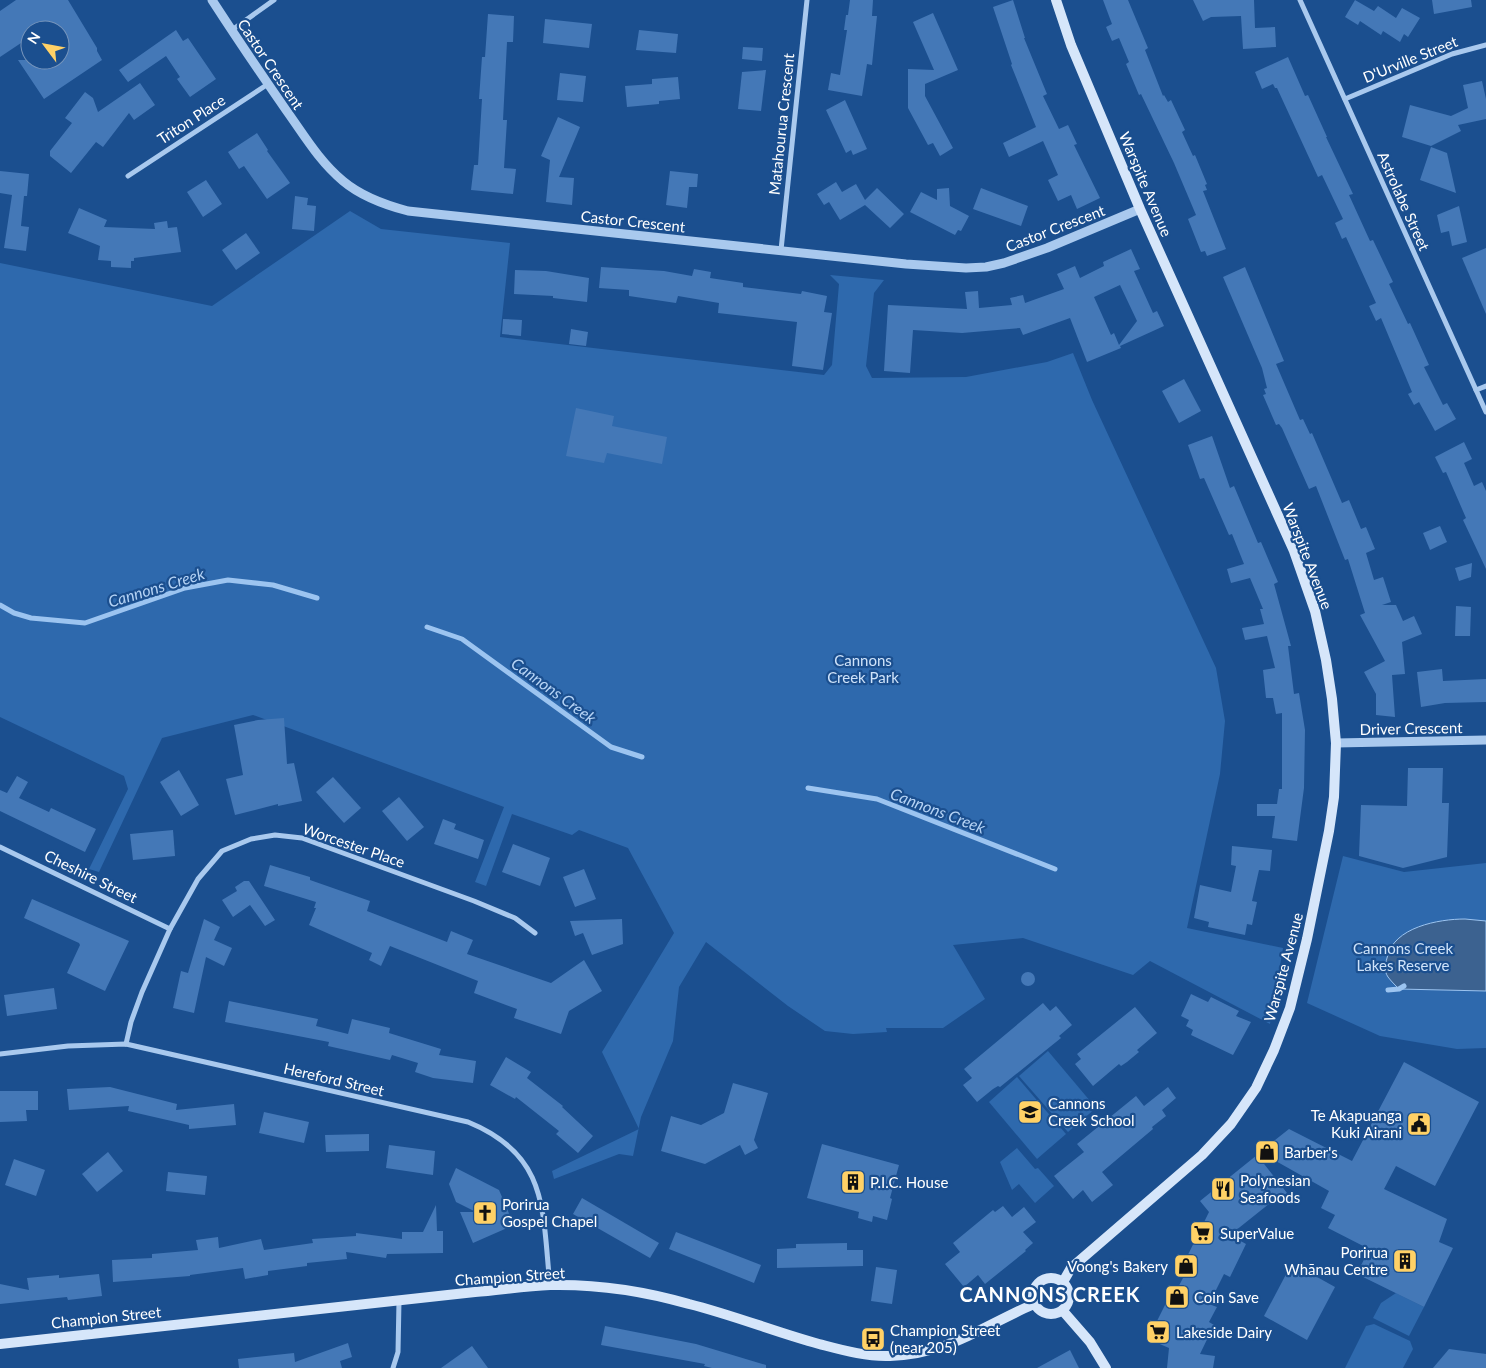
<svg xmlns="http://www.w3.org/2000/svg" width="1486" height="1368" font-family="Lato,sans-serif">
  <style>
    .green { fill: #2e69ad }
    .water { fill: #3c6290; stroke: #9cc4f0 }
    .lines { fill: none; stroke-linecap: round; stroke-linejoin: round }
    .stream { stroke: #9cc4f0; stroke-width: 5 }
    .building { fill: #4478b7; fill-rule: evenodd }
    .minor { stroke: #a9c9ee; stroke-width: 5 }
    .tertiary { stroke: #a9c9ee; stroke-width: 9 }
    .secondary { stroke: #d6e6fa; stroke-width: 10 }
    .labels { text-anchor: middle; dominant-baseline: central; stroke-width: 4.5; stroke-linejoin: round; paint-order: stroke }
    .street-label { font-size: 15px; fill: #fff; stroke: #1b4f8f }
    .park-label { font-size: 15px; fill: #cfe3fa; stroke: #1b4f8f }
    .poi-label { font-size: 15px; fill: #fff; stroke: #1b4f8f; text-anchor: start }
    .water-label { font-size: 16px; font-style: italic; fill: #b5d3f5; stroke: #1b4f8f }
    .district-label { font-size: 20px; font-weight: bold; letter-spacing: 1px; fill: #fff; stroke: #1b4f8f }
  </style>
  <rect width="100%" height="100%" fill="#1b4f8f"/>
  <!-- green -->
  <g class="green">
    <polygon points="350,211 381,229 510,243 500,337 824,375 832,365 839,284 830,275 884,280 874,293 866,366 872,378 966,377 1047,362 1073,353 1092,400 1216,668 1225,721 1220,774 1187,928 1283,948 1270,1024 1150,961 1133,975 1023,938 953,945 985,999 943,1028 886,1028 887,1032 853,1034 825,1031 788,1006 706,942 679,987 673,1041 641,1117 633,1156 619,1154 554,1179 552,1171 639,1129 602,1052 674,933 628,848 579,830 572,835 512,814 486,886 475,882 504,807 253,715 162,738 99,872 89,869 128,789 124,776 0,717 0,263 212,306"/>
    <polygon points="1343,856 1404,872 1486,863 1486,1048 1457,1049 1380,1036 1307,1003"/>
    <polygon points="1048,1051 1096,1108 1068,1132 1019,1076"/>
    <polygon points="1017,1077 1066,1134 1037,1159 989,1102"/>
    <polygon points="1017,1148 1035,1169 1038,1168 1054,1186 1035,1203 1019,1184 1012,1190 1000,1162"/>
    <polygon points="1396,1293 1424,1307 1409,1336 1373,1318 1381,1303"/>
    <polygon points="1374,1324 1410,1341 1413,1349 1403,1368 1345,1368 1366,1326"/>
  </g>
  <!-- water -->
  <path class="water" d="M1465,919L1486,921V991L1399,989C1395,985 1391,981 1388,977C1384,971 1385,965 1387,958C1393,927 1439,919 1465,919Z"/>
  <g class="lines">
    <!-- stream -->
    <g class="stream">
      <polyline points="0,605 14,613 31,618 85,623 185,588 228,580 273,585 317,598"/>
      <polyline points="427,627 462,639 611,747 642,757"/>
      <polyline points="808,788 877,799 1055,869"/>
      <polyline points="1388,990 1399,989 1404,986"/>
    </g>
  </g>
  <!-- building -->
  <g class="building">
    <polygon points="16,0 68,0 97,48 97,51 102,60 44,99 18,60 60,60 60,30 51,30 48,25 40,30 30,30 30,37 0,57 0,11"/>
    <polygon points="850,0 873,0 872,16 877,16 872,65 867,64 862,96 828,90 831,73 840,75 847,30 844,30 846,15 848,15"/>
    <polygon points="1013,0 1025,38 1024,38 1047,94 1043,96 1059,129 1068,125 1077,144 1074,145 1100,198 1077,209 1071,195 1058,201 1048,180 1058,175 1043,141 1009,157 1003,143 1036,127 1011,65 1012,64 993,7"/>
    <polygon points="1103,0 1128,0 1148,48 1145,50 1163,96 1164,95 1168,102 1171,100 1185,130 1182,132 1193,156 1195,155 1207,184 1205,185 1207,190 1203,191 1226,249 1207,256 1205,251 1201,252 1188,219 1196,215 1174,163 1141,94 1139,95 1126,64 1129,62 1119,38 1112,41 1106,27 1112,24"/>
    <polygon points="1193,0 1254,0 1255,28 1275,27 1276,47 1243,49 1241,16 1211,17 1203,21"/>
    <polygon points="1355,0 1374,11 1378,6 1396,18 1402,8 1420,18 1408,37 1404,34 1400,42 1383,31 1381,35 1360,21 1358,25 1345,17"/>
    <polygon points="1432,0 1471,0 1472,7 1434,14"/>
    <polygon points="933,13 958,70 925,84 925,96 953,148 940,156 933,143 928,145 908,108 908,69 934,70 913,22"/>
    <polygon points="488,14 514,16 513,42 507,42 503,120 507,120 504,168 516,169 513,194 471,190 474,165 478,165 482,99 479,99 482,57 485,57"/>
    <polygon points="545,19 592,24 589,48 543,43"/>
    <polygon points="176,30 183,41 188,38 216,79 190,97 177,79 180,77 166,56 128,82 119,70"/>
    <polygon points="639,30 678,34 676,53 636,50"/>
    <polygon points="743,47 763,48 762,61 742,59"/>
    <polygon points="1288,57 1305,96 1308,95 1327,137 1326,137 1353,194 1349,195 1370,241 1373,240 1393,282 1389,284 1408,324 1410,323 1429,365 1424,367 1443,405 1447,403 1456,419 1435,431 1419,402 1414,405 1408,394 1412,392 1381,318 1376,321 1369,306 1376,303 1346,237 1342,239 1335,223 1343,219 1322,175 1318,177 1277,88 1275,88 1273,84 1262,89 1255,72"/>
    <polygon points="766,70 761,111 738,109 742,72"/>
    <polygon points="560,73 586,76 583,102 557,100"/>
    <polygon points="678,77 680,99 659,101 659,104 627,107 625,86 652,84 652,79"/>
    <polygon points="1482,81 1486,99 1486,119 1458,125 1461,131 1431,146 1402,137 1410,105 1451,116 1468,108 1463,85"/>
    <polygon points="140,83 155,105 134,120 129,113 103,147 96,142 71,173 50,156 50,151 72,123 65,118 85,92 93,98 98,112"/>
    <polygon points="845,100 867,149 853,155 851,150 846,153 826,110"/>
    <polygon points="558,117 580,127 559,177 574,178 572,205 546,202 550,160 541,156"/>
    <polygon points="257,133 268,150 267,151 290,183 267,199 244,166 239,169 228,152"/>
    <polygon points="1431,147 1447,153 1456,193 1420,180"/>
    <polygon points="0,171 29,174 27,196 24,196 21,226 29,227 26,251 4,248 12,195 0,193"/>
    <polygon points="670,171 698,174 697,187 689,187 687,208 666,205"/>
    <polygon points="206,180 222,204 203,217 187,192"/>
    <polygon points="836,182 842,192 856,184 865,200 877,188 904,214 890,228 865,205 840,220 829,202 824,205 817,194"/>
    <polygon points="949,188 950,206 969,216 961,231 958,230 955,235 910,212 921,192 937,200 937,189"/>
    <polygon points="981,188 1028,206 1021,226 973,209"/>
    <polygon points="295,196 308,198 307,205 316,206 314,231 292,229"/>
    <polygon points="1459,206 1467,242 1452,246 1449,231 1441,233 1437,215"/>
    <polygon points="79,208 107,220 104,227 155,229 154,223 167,221 168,228 177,227 181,252 134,258 134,261 131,261 131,268 111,267 111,261 98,260 100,246 68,233"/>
    <polygon points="246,233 260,253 236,270 222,250"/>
    <polygon points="1486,248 1486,314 1462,258"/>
    <path d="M1131,249L1140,269L1134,271L1153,313L1157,311L1164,326L1120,346L1121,348L1087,362L1070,318L1023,335L1020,328L962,333L913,330L910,373L884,371L888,305L967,309L965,292L978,291L979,308L1012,305L1010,298L1023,295L1025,303L1064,289L1057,274L1075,266L1080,278L1104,266L1103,262ZM1120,285L1137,321L1119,345L1114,333L1111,335L1094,297Z"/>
    <polygon points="601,267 664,271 692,276 694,269 711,272 710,278 743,283 743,287 801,294 802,291 827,296 824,312 832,313 823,370 792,366 797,322 718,313 719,303 678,296 676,303 629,296 629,290 599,288"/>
    <polygon points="1245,267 1284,361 1276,364 1300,420 1303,419 1310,434 1312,433 1342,503 1349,500 1361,529 1366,527 1375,549 1366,553 1374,580 1383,577 1391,602 1382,605 1396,605 1403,621 1414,616 1422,634 1402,642 1405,674 1392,675 1395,717 1376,715 1376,694 1364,672 1385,661 1360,615 1365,613 1348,559 1345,560 1316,486 1309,489 1282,428 1279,424 1276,425 1263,395 1266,394 1264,389 1267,388 1262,368 1223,277"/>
    <polygon points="515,270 546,271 589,278 587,302 553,298 553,296 514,294"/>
    <polygon points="503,319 522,320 521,336 502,334"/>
    <polygon points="571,329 588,332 586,346 569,344"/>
    <polygon points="1184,379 1201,411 1179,423 1162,391"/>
    <polygon points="576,408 614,416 612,426 667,437 662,464 607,453 604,463 566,456"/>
    <polygon points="1212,436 1230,488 1234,486 1258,543 1261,542 1278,582 1274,584 1291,646 1288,646 1294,694 1299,693 1305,730 1304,788 1297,841 1272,838 1275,816 1257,816 1257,804 1277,804 1279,789 1282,789 1282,713 1276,714 1273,698 1266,698 1263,670 1275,668 1267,636 1245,640 1242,628 1264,624 1260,609 1263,609 1250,578 1231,583 1227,569 1244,564 1232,534 1229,535 1204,478 1200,479 1188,445"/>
    <polygon points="1464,442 1472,459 1464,463 1474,486 1482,482 1486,491 1486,569 1463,520 1466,518 1446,472 1443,473 1435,457"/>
    <polygon points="1440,526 1447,542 1430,550 1423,533"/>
    <polygon points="1472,563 1471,577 1459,581 1455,568"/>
    <polygon points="1456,606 1471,607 1470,636 1455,636"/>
    <polygon points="1442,669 1443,681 1486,679 1486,702 1445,703 1421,707 1417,672"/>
    <polygon points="284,718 287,764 294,763 302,801 278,806 278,804 235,815 226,779 243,775 234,725 258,720"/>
    <polygon points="1408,768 1443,768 1442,803 1449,803 1447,857 1403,868 1359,856 1361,805 1407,806"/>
    <polygon points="179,770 199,805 181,816 160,782"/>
    <polygon points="17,776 28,782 19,798 49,812 51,808 96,829 85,852 0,811 0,790 7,793"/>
    <polygon points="333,777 361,808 344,823 316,792"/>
    <polygon points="399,797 424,827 407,841 382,811"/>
    <polygon points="443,819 456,824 454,829 484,840 478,859 434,844"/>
    <polygon points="173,830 175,856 133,860 130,834"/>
    <polygon points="513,844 550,858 540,886 502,872"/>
    <polygon points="1232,846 1272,850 1270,871 1259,870 1252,901 1257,902 1252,925 1247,924 1245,935 1208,927 1209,922 1194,918 1200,885 1231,892 1236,866 1231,865"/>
    <polygon points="270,865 310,877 310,880 370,901 367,911 447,942 451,931 473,940 467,954 551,983 584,960 602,991 569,1011 561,1034 514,1018 517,1009 474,993 478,981 390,946 381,966 369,960 372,953 309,925 316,908 314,908 316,902 264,886"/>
    <polygon points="584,869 596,899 575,907 563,877"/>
    <polygon points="244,881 249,881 275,920 265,926 250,905 233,917 222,900 237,891 235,887"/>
    <polygon points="32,899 129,941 105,991 67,973 80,945 79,943 24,918"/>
    <polygon points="204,919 220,927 214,940 232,948 224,966 206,957 194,1013 173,1008 181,971 188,973"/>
    <polygon points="622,919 623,944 592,955 583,933 575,936 570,921"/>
    <circle cx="1028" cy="979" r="7"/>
    <polygon points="54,988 57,1009 7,1016 4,995"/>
    <polygon points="1191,994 1208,1002 1211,997 1239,1011 1236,1016 1251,1022 1233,1055 1191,1035 1193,1030 1186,1026 1189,1020 1181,1016"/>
    <polygon points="229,1001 318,1019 316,1026 348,1034 352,1019 390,1028 389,1033 441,1049 439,1055 476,1061 473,1083 433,1078 415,1072 418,1063 392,1055 390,1060 328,1046 329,1042 225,1022"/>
    <polygon points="1043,1003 1050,1011 1056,1006 1072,1025 1059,1036 1061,1038 1000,1087 998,1086 993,1089 977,1102 963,1085 972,1078 964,1069"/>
    <polygon points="1135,1007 1157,1033 1137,1050 1139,1052 1127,1062 1121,1066 1119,1064 1093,1086 1075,1064 1081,1059 1077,1054"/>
    <polygon points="506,1057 531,1072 527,1078 563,1106 562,1107 593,1136 578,1153 556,1134 559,1131 516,1097 515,1099 490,1085"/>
    <polygon points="1404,1062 1479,1102 1435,1186 1396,1166 1384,1189 1447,1219 1439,1242 1453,1248 1424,1307 1357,1274 1369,1249 1328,1228 1335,1215 1321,1208 1329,1191 1260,1152 1289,1129 1352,1161"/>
    <polygon points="733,1083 768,1093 754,1140 758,1148 745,1155 740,1145 705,1164 661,1151 671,1116 701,1125 724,1113"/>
    <polygon points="110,1087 177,1104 176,1110 234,1104 236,1125 189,1129 189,1125 128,1111 129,1106 69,1110 67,1089"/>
    <polygon points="1168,1087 1176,1098 1162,1110 1166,1116 1152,1127 1153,1129 1102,1172 1113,1185 1092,1202 1083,1190 1073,1199 1054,1176 1084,1152 1077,1144 1136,1096 1144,1106"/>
    <polygon points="0,1091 38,1091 38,1110 26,1110 27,1121 0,1122"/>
    <polygon points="264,1112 309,1122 304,1143 259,1133"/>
    <polygon points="369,1134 369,1151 326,1152 325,1135"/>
    <polygon points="822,1144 899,1165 890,1198 892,1199 887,1220 873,1216 872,1222 858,1218 859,1212 807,1198"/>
    <polygon points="389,1145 435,1151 433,1175 386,1168"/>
    <polygon points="108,1152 123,1171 97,1192 82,1174"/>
    <polygon points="1257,1155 1287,1193 1275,1202 1274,1200 1230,1235 1246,1244 1230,1277 1224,1274 1209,1304 1217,1307 1209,1322 1214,1325 1200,1354 1215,1356 1213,1368 1167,1368 1169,1348 1148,1339 1167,1301 1170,1303 1184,1276 1179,1273 1209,1212 1200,1201"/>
    <polygon points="14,1159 45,1170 36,1196 5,1185"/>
    <polygon points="456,1168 499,1190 514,1225 473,1243 460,1212 476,1212 456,1202 449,1184"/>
    <polygon points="168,1172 207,1176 205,1195 166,1191"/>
    <polygon points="582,1198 659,1243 650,1258 573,1214"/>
    <polygon points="436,1205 437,1231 443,1231 443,1253 387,1254 386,1258 346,1252 347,1259 307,1263 307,1266 268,1271 268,1275 245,1279 243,1268 190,1275 190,1276 113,1282 112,1260 152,1258 152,1254 198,1250 196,1240 218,1237 219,1248 261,1239 264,1250 313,1243 312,1239 356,1236 356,1233 402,1239 402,1232 423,1232"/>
    <polygon points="1003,1206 1012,1217 1024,1207 1036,1222 1023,1232 1033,1243 1025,1250 1026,1251 985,1284 978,1275 964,1287 945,1264 960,1252 953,1243 993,1210 995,1212"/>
    <polygon points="676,1232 761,1265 754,1283 669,1249"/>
    <polygon points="847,1243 847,1250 863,1250 863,1266 777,1268 777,1249 796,1248 796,1244"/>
    <polygon points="1292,1263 1335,1287 1307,1340 1264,1316"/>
    <polygon points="876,1267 897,1270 892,1304 871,1301"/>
    <polygon points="99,1274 102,1296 68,1300 67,1297 0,1304 0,1284 29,1290 27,1278 59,1275 59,1278"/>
    <polygon points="605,1326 696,1344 766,1365 766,1368 712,1368 704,1366 705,1364 601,1345"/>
    <polygon points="348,1343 352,1357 340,1361 342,1368 239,1368 238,1359 294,1353 295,1362"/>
    <polygon points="472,1346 488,1368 441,1368"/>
    <polygon points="1449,1349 1486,1354 1486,1368 1433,1368"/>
    <polygon points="1070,1350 1079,1368 1037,1368"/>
  </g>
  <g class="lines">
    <!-- minor -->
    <g class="minor">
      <polyline points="1300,0 1486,412"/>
      <polyline points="232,30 274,0"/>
      <polyline points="1345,99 1452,54 1486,45"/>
      <polyline points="128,176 268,84"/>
      <polyline points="781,250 807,0"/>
      <polyline points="1476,390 1486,386"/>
      <polyline points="0,847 170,929"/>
      <polyline points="126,1044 131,1022 142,992 170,929 198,879 222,851 251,839 275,835 302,838 474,901 515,918 535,933"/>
      <path d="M0,1054L68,1046L126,1044L468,1122C549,1155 542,1210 550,1285"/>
      <polyline points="393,1368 398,1352 399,1301"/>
    </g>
    <!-- tertiary -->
    <g class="tertiary">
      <path d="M212,0C236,37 261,74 286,110C304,135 319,161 343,181C362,197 385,205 408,211L906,264L966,268L986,267L1004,263L1047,248L1140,209"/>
      <polyline points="1336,743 1486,740"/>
    </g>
    <!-- secondary -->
    <g class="secondary">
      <polyline points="1056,0 1071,45 1140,209 1294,551 1315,611 1326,660 1332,699 1336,743 1334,797 1329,831 1307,939 1290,1008 1274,1050 1256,1088 1231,1124 1202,1155 1071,1268 1063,1282"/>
      <circle cx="1051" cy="1296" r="18"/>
      <polyline points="1063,1311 1090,1342 1106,1368"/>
      <path d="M0,1344L475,1292C500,1290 525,1286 550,1285C596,1284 644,1291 689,1304C733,1315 775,1332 819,1344C842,1350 866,1357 890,1356C949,1354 983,1326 1034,1304"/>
    </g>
  </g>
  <!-- icons -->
  <defs>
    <symbol id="school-square" viewBox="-11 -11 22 22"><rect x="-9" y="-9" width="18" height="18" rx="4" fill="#ffd166" stroke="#1b4f8f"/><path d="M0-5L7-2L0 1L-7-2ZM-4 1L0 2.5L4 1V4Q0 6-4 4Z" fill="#111"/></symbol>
    <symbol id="civic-square" viewBox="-11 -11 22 22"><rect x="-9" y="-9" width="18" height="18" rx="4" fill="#ffd166" stroke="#1b4f8f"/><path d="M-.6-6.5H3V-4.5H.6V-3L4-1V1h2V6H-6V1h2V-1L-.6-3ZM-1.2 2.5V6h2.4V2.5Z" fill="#111"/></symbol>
    <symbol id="shop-square" viewBox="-11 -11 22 22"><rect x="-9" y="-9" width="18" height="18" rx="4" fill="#ffd166" stroke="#1b4f8f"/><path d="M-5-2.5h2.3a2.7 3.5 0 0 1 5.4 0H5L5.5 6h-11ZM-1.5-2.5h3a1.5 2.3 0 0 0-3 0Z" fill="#111"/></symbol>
    <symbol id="building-square" viewBox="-11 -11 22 22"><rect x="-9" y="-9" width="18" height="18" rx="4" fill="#ffd166" stroke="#1b4f8f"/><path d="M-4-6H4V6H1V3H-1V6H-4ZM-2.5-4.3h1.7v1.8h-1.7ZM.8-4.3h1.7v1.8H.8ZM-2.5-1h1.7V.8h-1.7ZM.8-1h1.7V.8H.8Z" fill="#111"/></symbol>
    <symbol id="restaurant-square" viewBox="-11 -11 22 22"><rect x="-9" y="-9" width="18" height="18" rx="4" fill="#ffd166" stroke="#1b4f8f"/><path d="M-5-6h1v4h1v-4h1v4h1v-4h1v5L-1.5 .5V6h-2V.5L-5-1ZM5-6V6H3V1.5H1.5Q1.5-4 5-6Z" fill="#111"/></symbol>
    <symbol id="church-square" viewBox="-11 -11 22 22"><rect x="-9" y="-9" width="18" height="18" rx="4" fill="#ffd166" stroke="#1b4f8f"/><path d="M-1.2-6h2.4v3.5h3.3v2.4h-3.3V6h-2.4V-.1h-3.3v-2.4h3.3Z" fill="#111"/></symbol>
    <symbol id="supermarket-square" viewBox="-11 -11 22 22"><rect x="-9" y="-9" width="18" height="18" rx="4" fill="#ffd166" stroke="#1b4f8f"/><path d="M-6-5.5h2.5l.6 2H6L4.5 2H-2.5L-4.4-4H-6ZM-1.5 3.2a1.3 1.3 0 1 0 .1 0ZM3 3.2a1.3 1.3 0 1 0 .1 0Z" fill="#111"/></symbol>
    <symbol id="bus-square" viewBox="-11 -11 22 22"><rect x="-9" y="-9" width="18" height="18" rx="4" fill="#ffd166" stroke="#1b4f8f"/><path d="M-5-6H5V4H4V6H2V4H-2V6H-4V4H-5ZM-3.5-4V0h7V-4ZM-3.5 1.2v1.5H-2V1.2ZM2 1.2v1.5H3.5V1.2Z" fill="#111"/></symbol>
  </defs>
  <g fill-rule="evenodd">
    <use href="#school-square" x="1016" y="1098" width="28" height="28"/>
    <use href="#civic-square" x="1405" y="1110" width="28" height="28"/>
    <use href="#shop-square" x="1253" y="1138" width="28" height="28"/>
    <use href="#building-square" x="839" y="1168" width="28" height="28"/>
    <use href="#restaurant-square" x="1209" y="1175" width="28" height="28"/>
    <use href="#church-square" x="471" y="1199" width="28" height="28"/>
    <use href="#supermarket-square" x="1188" y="1219" width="28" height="28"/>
    <use href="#building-square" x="1391" y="1247" width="28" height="28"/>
    <use href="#shop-square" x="1172" y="1252" width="28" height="28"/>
    <use href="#shop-square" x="1163" y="1283" width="28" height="28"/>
    <use href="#supermarket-square" x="1144" y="1318" width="28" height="28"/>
    <use href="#bus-square" x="859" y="1325" width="28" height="28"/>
  </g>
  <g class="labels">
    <!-- street labels -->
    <g class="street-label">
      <text transform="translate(1410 59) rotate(-22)">D'Urville Street</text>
      <text transform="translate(271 64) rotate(56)">Castor Crescent</text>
      <text transform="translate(191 119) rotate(-33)">Triton Place</text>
      <text transform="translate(781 124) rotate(-84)">Matahourua Crescent</text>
      <text transform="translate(1146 184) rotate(67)">Warspite Avenue</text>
      <text transform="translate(1404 201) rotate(66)">Astrolabe Street</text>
      <text transform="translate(633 221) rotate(6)">Castor Crescent</text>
      <text transform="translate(1055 228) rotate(-21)">Castor Crescent</text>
      <text transform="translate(1308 556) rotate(69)">Warspite Avenue</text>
      <text transform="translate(1411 728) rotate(-1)">Driver Crescent</text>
      <text transform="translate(354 845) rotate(19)">Worcester Place</text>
      <text transform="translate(91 876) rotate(26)">Cheshire Street</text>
      <text transform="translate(1283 967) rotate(-75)">Warspite Avenue</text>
      <text transform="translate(334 1079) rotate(13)">Hereford Street</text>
      <text transform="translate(510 1276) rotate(-4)">Champion Street</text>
      <text transform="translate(106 1317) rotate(-6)">Champion Street</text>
    </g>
    <!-- park labels -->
    <g class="park-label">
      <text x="863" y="660">Cannons<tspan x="863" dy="17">Creek Park</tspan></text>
      <text x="1403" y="948">Cannons Creek<tspan x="1403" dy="17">Lakes Reserve</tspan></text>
    </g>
    <!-- poi labels -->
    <g class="poi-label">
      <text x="1048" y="1103">Cannons<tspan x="1048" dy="17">Creek School</tspan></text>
      <text x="1402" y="1115" text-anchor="end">Te Akapuanga<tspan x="1402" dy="17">Kuki Airani</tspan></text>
      <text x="1284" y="1152">Barber's</text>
      <text x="1240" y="1180">Polynesian<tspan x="1240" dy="17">Seafoods</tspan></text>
      <text x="870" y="1182">P.I.C. House</text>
      <text x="502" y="1204">Porirua<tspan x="502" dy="17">Gospel Chapel</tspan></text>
      <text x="1220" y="1233">SuperValue</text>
      <text x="1388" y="1252" text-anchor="end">Porirua<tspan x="1388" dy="17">Whānau Centre</tspan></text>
      <text x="1168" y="1266" text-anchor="end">Voong's Bakery</text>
      <text x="1194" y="1297">Coin Save</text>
      <text x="890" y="1330">Champion Street<tspan x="890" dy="17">(near 205)</tspan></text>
      <text x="1176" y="1332">Lakeside Dairy</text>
    </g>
    <!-- water labels -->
    <g class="water-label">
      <text transform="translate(156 587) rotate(-17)">Cannons Creek</text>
      <text transform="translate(554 690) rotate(36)">Cannons Creek</text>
      <text transform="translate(938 810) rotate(21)">Cannons Creek</text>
    </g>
    <!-- district labels -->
    <g class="district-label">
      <text x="1050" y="1294">CANNONS CREEK</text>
    </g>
  </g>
  <!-- north arrow -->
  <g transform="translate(45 45) rotate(302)"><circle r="24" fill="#1b4f8f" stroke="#7695bc"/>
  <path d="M0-4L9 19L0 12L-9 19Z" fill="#ffd166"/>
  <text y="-8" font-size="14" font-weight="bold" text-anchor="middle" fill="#ffffff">N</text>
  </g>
</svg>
